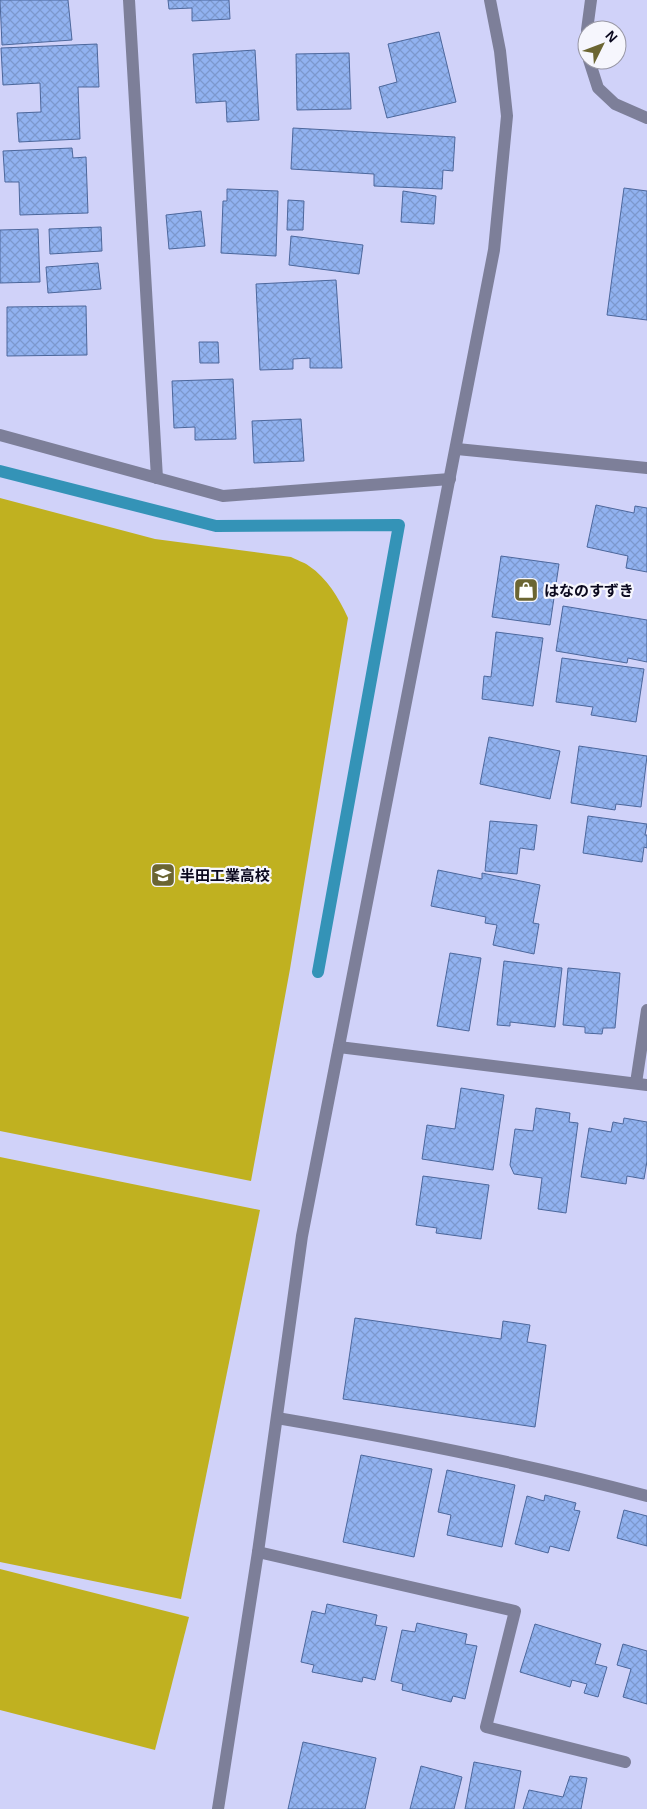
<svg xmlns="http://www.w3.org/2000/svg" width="647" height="1809" font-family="Helvetica,'Noto Sans JP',sans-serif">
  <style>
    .green { fill: #c0b120 }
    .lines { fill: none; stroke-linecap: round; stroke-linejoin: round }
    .stream { stroke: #3493b7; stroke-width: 12 }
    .building { fill: url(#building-cross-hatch); stroke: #4c679c }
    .minor { stroke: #7d7f99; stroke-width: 12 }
    .labels { text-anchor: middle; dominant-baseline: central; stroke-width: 4.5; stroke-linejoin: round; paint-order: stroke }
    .poi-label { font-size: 15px; font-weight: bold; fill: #0a081e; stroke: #f6f6fd; text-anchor: start }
  </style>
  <defs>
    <pattern id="building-cross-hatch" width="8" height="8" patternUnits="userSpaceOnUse" patternTransform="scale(1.25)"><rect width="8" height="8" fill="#91b2f0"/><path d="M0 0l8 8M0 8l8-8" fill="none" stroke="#7c98cd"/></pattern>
  </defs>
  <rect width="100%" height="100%" fill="#d0d2f9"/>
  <!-- green -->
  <g class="green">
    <path d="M0,498L155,539L291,557C296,560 304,562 309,566C327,578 339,598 348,618L290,969L251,1181L0,1131Z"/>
    <polygon points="0,1157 260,1210 181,1599 0,1562"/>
    <polygon points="0,1569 189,1617 155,1750 0,1710"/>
  </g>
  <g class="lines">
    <!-- stream -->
    <polyline class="stream" points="0,471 216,526 399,525 318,972"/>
  </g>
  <!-- building -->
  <g class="building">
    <polygon points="0,0 68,0 72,40 2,45"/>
    <polygon points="168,0 229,0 230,19 192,21 192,8 169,9"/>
    <polygon points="439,32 456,102 387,118 379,87 397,82 388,44"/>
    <polygon points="97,44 99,87 78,87 80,139 19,142 17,113 41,112 40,83 3,85 1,48"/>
    <polygon points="255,50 259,120 227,122 226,101 196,103 193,54"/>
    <polygon points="349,53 351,109 297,110 296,54"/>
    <polygon points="293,128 455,137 453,171 443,170 442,189 374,186 374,174 291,169"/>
    <polygon points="72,148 73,158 86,157 88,213 20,215 19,182 5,182 3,151"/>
    <polygon points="624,188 647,191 647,320 607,315"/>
    <polygon points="227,189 278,191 276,256 221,253 223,201 227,201"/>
    <polygon points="403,191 436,196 434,224 401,222"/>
    <polygon points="288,200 304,201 303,230 287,230"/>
    <polygon points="201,211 205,246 169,249 166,215"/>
    <polygon points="101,227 102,251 50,254 49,229"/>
    <polygon points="38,229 40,282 0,283 0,230"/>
    <polygon points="291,236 363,245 359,274 289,265"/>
    <polygon points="98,263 101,289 48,293 46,267"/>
    <polygon points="336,280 342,368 310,368 310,358 293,359 293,369 260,370 256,284"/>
    <polygon points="86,306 87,355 7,356 7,307"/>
    <polygon points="199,342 218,342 219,363 200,363"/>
    <polygon points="233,379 236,439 195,440 195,427 174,428 172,381"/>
    <polygon points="301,419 304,461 254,463 252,421"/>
    <polygon points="596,505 634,513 635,506 647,508 647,572 626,568 628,556 587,547"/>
    <polygon points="501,556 559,564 550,625 492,617"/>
    <polygon points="563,606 647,620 647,662 628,658 627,663 556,651"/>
    <polygon points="496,632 543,638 533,706 482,699 484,676 491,677"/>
    <polygon points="562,658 644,669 636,722 591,715 593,707 556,702"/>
    <polygon points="489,737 560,751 550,799 480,784"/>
    <polygon points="579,746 647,756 641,807 616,804 615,810 571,803"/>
    <polygon points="588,816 647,824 645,835 647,835 647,848 644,847 642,862 583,853"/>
    <polygon points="490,821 537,825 534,850 520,848 517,874 485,871"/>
    <polygon points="438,870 482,879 482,873 540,885 533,923 539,924 534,954 493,945 497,925 485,923 486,917 431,906"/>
    <polygon points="450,953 481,958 469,1031 437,1026"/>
    <polygon points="504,961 562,968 555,1027 510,1022 510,1026 497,1025"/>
    <polygon points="568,968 620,973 615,1028 603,1028 602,1034 585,1033 585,1027 563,1025"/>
    <polygon points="461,1088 504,1095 493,1170 422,1159 427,1125 455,1129"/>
    <polygon points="536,1108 570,1113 569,1122 578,1123 566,1213 538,1209 542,1178 514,1174 510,1165 515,1129 533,1131"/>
    <polygon points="624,1118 647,1122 647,1161 644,1179 627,1176 626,1184 581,1177 589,1128 611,1132 613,1122 623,1124"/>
    <polygon points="423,1176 489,1185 481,1239 436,1233 437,1228 416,1225"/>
    <polygon points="355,1318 501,1339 503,1321 530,1325 527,1342 546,1345 535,1427 343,1399"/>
    <polygon points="361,1455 432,1469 414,1557 343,1542"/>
    <polygon points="447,1470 515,1485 502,1547 447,1535 451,1515 438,1512"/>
    <polygon points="545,1495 576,1503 574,1510 580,1511 569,1551 550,1546 548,1553 515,1544 527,1496 544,1501"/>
    <polygon points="624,1510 647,1516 647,1546 617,1538"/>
    <polygon points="327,1604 377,1615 375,1625 387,1627 375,1680 363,1677 362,1682 312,1672 314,1665 301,1662 312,1611 325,1614"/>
    <polygon points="417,1623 467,1634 465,1644 477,1646 465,1699 453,1696 451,1702 402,1690 403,1684 391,1681 402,1630 415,1632"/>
    <polygon points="535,1624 601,1644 595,1664 607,1667 598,1697 584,1693 587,1684 572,1680 570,1687 520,1672"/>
    <polygon points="623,1644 647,1651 647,1704 623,1697 631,1669 617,1665"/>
    <polygon points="303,1742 376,1758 365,1809 288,1809"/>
    <polygon points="474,1762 521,1771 514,1809 465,1809"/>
    <polygon points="421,1766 462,1777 454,1809 410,1809"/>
    <polygon points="570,1776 587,1778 581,1809 523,1809 529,1790 563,1797"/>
  </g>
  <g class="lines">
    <!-- minor -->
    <g class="minor">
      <polyline points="129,0 157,478"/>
      <polyline points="587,30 591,0"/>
      <polyline points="587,34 585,50 587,55"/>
      <polyline points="589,60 598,88 615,104 647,118"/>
      <polyline points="0,435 223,496 450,479"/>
      <polyline points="457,449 647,468"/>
      <polyline points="339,1047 647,1085"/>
      <polyline points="636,1083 647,1010"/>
      <path d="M277,1418C401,1439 525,1463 647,1496"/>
      <polyline points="258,1552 515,1611 486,1727 625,1762"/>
      <polyline points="218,1809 258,1552 302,1236 494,250 507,116 500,51 490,0"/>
    </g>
  </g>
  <!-- icons -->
  <defs>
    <symbol id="shop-square" viewBox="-11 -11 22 22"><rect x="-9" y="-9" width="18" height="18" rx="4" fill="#6b6532" stroke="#f6f6fd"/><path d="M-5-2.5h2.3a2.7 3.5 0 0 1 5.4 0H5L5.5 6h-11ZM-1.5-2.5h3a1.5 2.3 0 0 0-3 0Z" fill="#fff"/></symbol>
    <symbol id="school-square" viewBox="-11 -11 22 22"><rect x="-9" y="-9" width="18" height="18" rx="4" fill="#6b6532" stroke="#f6f6fd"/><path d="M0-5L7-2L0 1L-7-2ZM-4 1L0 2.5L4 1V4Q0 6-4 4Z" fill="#fff"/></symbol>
  </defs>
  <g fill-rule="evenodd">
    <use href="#shop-square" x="512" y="576" width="28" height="28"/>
    <use href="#school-square" x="149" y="861" width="28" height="28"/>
  </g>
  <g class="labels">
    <!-- poi labels -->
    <g class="poi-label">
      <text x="544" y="590">はなのすずき</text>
      <text x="180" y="875">半田工業高校</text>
    </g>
  </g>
  <!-- north arrow -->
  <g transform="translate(602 45) rotate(48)"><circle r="24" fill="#f6f6fd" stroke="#9897a4"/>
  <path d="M0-4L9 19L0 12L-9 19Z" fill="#6b6532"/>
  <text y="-8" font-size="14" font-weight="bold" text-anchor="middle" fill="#0a081e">N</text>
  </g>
</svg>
